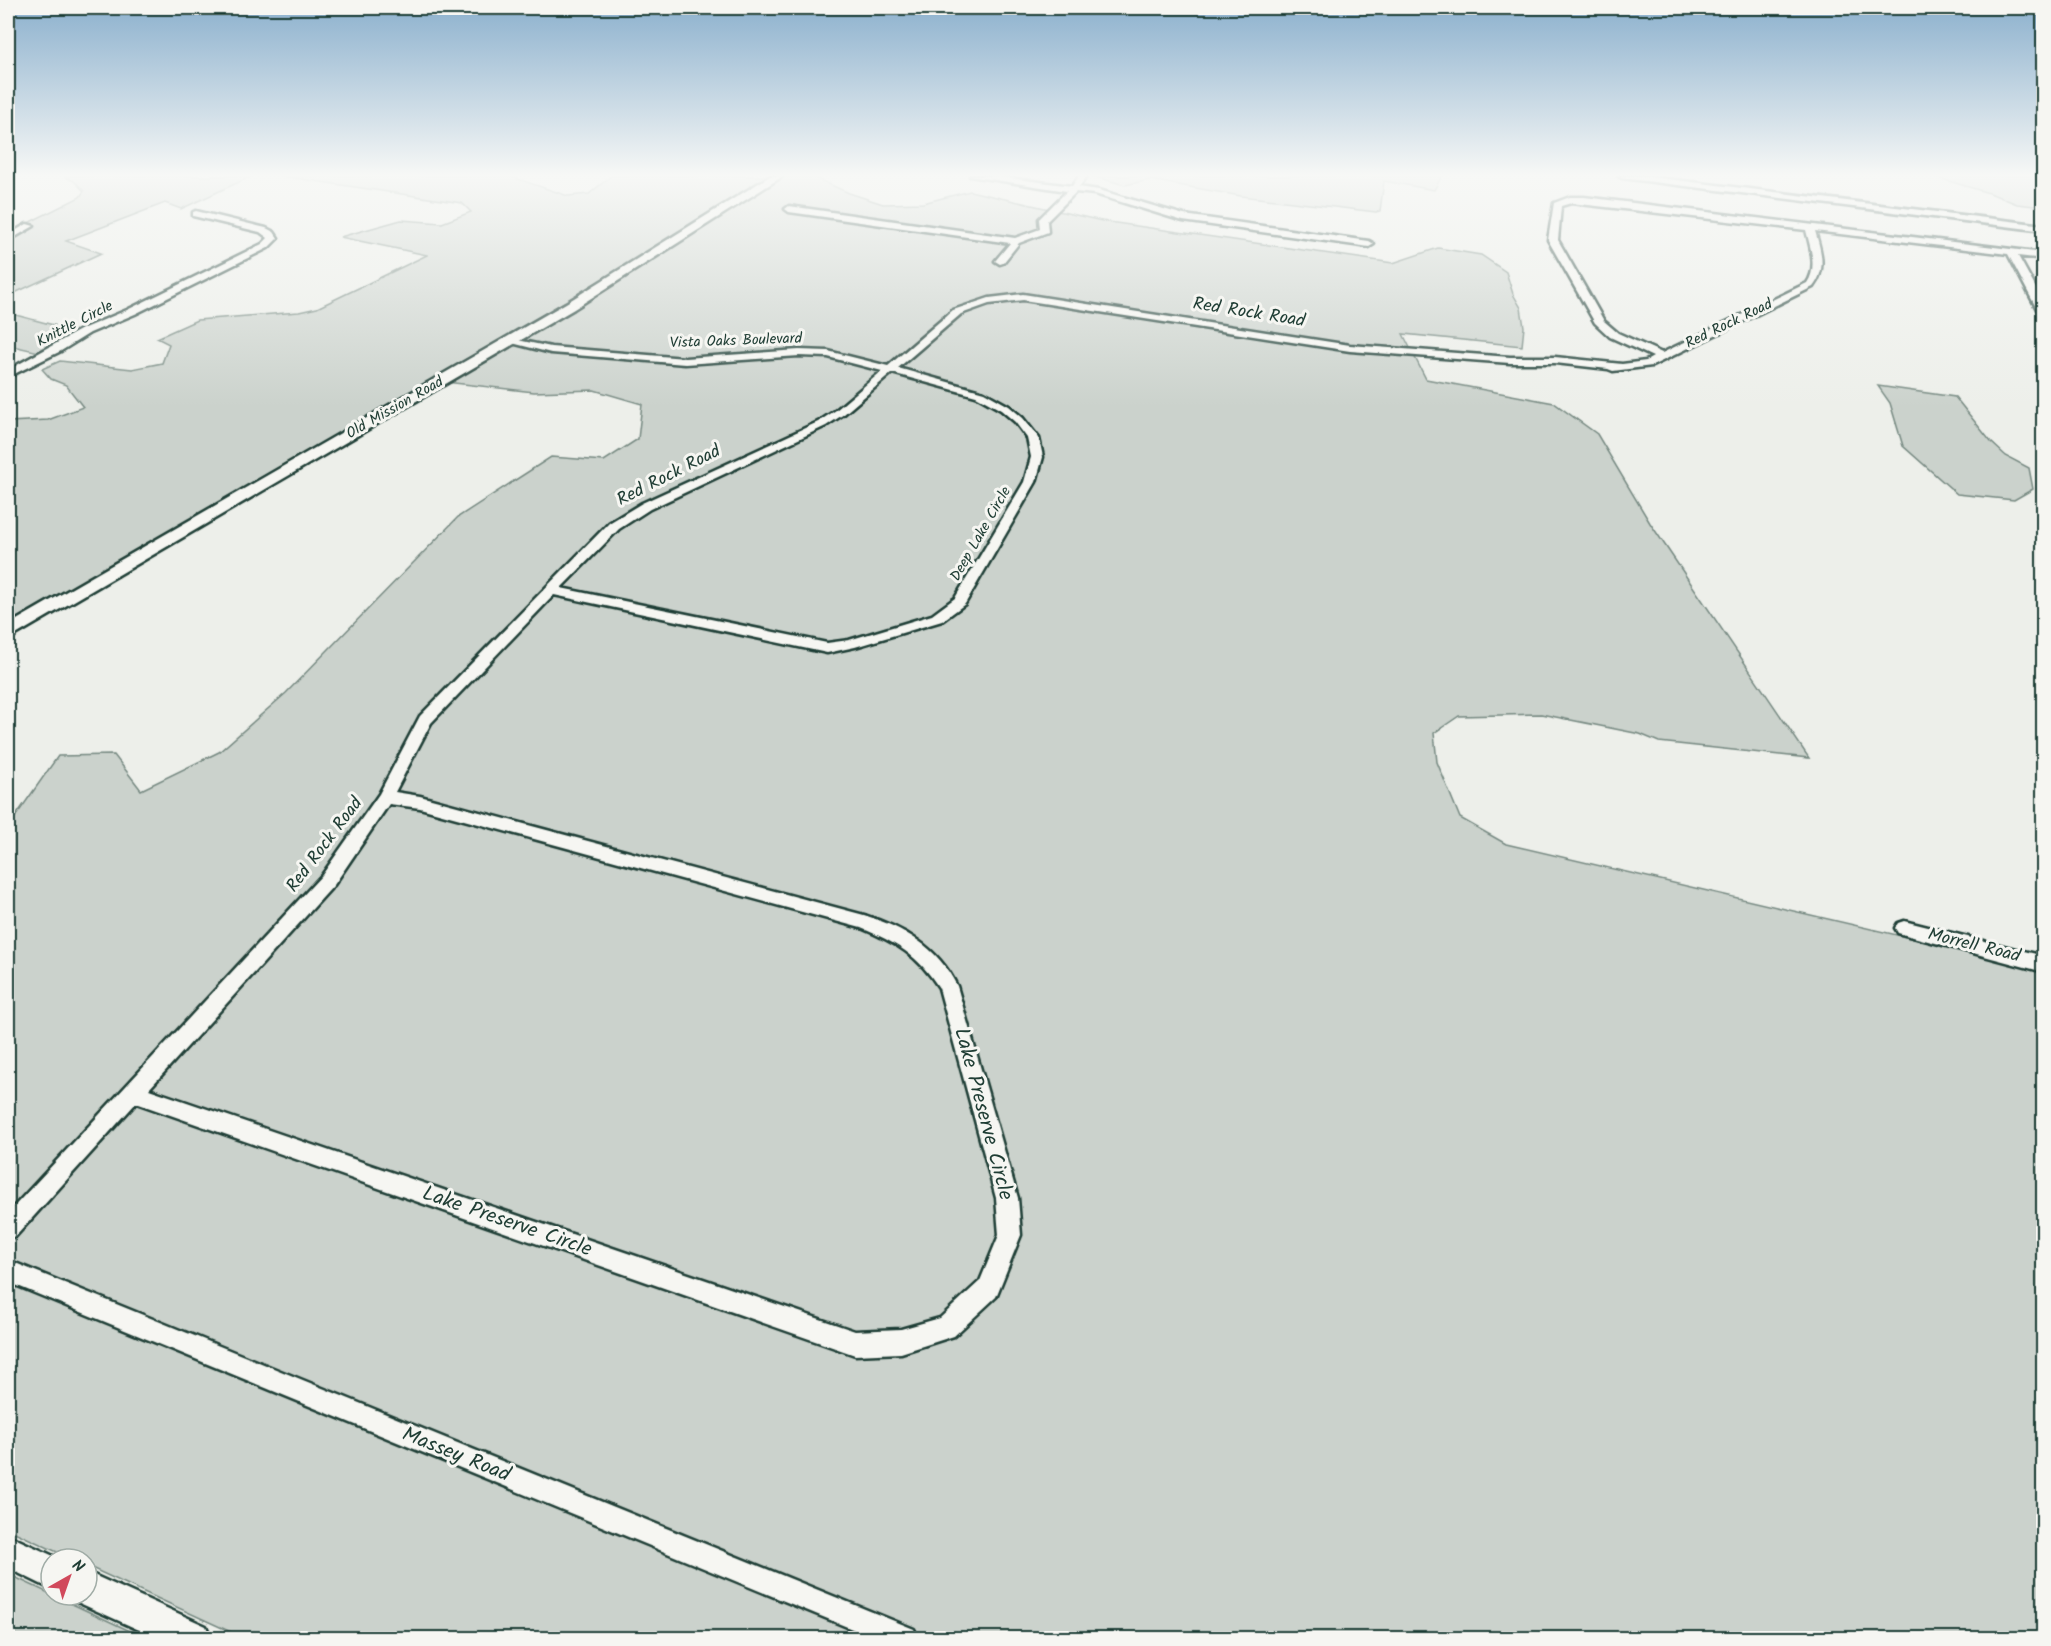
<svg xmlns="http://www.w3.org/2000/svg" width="2051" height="1646" font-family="Kalam,sans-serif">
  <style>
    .green { fill: #cbd2cc; stroke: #758880; stroke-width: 1.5 }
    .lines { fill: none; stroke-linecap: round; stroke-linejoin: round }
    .minor-casing { stroke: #1f3d34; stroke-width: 5 }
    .tertiary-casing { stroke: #1f3d34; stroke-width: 5 }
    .minor { fill: #f6f6f2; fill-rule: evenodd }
    .tertiary { fill: #f6f6f2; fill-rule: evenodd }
    .labels { text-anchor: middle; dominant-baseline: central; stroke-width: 6; stroke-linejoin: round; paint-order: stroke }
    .far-street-label { font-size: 15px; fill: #1f3d34; stroke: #f6f6f2 }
    .street-label { font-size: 18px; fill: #1f3d34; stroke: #f6f6f2 }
    .near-street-label { font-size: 21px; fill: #1f3d34; stroke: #f6f6f2 }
  </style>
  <rect width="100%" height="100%" fill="#edefea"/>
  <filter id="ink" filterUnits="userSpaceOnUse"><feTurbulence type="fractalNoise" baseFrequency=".0167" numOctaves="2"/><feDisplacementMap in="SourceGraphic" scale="12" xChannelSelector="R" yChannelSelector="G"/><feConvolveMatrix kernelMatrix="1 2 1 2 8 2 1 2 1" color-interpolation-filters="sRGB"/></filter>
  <g filter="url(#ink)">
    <!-- green -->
    <g class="green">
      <polygon points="63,176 252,176 181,209 165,203 66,241 101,253 8,296 8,233 80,197 84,191 74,181"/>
      <polygon points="281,176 509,176 568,196 589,194 611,176 773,176 433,381 8,627 8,422 48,420 83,407 66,385 51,379 42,369 60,361 132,369 162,363 169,344 157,338 197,320 299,312 317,308 427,255 340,237 401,220 442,223 471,212 462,203"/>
      <polygon points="783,176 813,177 849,193 883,204 923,203 970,191 1102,221 1393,263 1438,248 1481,255 1506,272 1513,294 1521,308 1524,327 1522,346 1403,334 1426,379 1554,403 1597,434 1650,523 1809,758 1659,742 1640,734 1541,714 1459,716 1434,733 1437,762 1460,818 1506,844 2043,969 2043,1638 244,1638 87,1566 87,1559 72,1559 8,1529 8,829 13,820 58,756 114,755 141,790 219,752 286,693 458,517 551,457 604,461 638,439 642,404 594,390 534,392 445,382"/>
      <polygon points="1092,176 1442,176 1434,190 1384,181 1380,211 1376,212 1241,196 1150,180 1125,185"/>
      <polygon points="1932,176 2043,176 2043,207 2017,204 1992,194"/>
      <polygon points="8,313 80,332 39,352 8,345"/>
      <polygon points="1878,386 1955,397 1991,442 2006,456 2029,468 2033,489 2014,500 1957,494 1903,446 1890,403"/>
      <polygon points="8,1574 145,1638 8,1638"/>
    </g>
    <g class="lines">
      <defs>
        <g id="minor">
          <polygon points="970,176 994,176 1072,186 1079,176 1087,176 1079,187 1099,190 1184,215 1369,241 1374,244 1369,247 1183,221 1095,194 1076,192 1047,221 1048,232 1019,243 1003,263 1000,264 995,261 1010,243 789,212 785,209 789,206 1015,238 1040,229 1039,219 1067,191"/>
          <polygon points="1618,176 1643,176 2044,225 2044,231 1622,178"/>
          <path d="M1584,197L2044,253V259L2018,256L2044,303V316L2039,313L2008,254L1815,231C1821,251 1827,269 1813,287L1652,366L1613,371L1608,369L1555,363H1510L1350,351L1023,300L989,304L961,314L898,368L984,392L1009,406L1023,418L1039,438L1043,457L1036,482L965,604L942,621L855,647L827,653L554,595L431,723L395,792L420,796L864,915C904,928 938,947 957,986L1018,1198L1021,1235L996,1297L954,1336L901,1353L855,1355L136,1103L16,1236L8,1238V1213L322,875L379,794L420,716L609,523L642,503L818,422L836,410L882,371L828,357L799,356L685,364L551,353L508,342V338L551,347L685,358L799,350L828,351L888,366L953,310L989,298L1023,294L1350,345L1510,357H1555L1622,364L1646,361L1653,357L1610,337L1595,323L1548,240L1554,203L1570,197ZM1571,203L1806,230C1810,247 1818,267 1807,283L1662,353L1618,333L1604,321L1558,240L1561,206ZM892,373L976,396L1001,410L1015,422L1027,438L1031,457L1024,482L955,598L932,615L849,640L827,643L561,588L619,529L650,509L826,426L844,414ZM389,804L420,808L861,928C897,943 918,955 939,988L996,1198L999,1235L980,1281L940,1318L901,1329L855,1331L149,1089L334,885Z"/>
          <polygon points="196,211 266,228 274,232 278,238 268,248 135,314 90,333 61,351 8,377 8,370 82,329 127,310 262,244 268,238 260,232 193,216 193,212"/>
          <polygon points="27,224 34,226 8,241 8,235"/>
          <polygon points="1904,921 2044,956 2044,972 1898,933 1895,928 1898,923"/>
          <polygon points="8,1260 914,1629 918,1638 874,1638 8,1282"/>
        </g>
        <g id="tertiary">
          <polygon points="770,176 783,176 574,309 14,636 8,638 8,625 566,303"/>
          <polygon points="8,1535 60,1559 51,1559 51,1589 8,1568"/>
          <polygon points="87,1572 206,1626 211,1638 157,1638 75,1601 73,1595 87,1595"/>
        </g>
      </defs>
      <!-- minor casing -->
      <use href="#minor" class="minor-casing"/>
      <!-- tertiary casing -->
      <use href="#tertiary" class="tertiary-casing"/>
      <!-- minor -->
      <use href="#minor" class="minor"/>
      <!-- tertiary -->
      <use href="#tertiary" class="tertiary"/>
    </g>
  </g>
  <!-- sky -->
  <linearGradient id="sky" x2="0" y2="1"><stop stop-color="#8bb0cd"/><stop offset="0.43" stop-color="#f7f8f6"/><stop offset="1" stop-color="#f7f8f6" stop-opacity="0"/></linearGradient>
  <rect width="2051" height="407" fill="url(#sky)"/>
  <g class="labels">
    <!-- far-street labels -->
    <g class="far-street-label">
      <text transform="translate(75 324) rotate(-27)">Knittle Circle</text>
      <text transform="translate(1729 324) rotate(-26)">Red Rock Road</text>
      <text transform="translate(736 341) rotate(-2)">Vista Oaks Boulevard</text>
      <text transform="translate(395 408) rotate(-30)">Old Mission Road</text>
      <text transform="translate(981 534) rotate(-60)">Deep Lake Circle</text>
    </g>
    <!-- street labels -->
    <g class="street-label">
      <text transform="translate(1249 313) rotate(9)">Red Rock Road</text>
      <text transform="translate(669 476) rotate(-27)">Red Rock Road</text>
      <text transform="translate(325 845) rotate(-53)">Red Rock Road</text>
      <text transform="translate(1974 946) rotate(14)">Morrell Road</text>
    </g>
    <!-- near-street labels -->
    <g class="near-street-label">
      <text transform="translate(983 1114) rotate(75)">Lake Preserve Circle</text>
      <text transform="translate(507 1222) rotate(19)">Lake Preserve Circle</text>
      <text transform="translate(456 1455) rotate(22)">Massey Road</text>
    </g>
  </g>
  <!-- margin -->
  <rect width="2051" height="1646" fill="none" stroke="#f6f6f2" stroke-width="30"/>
  <rect x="15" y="15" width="2021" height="1616" fill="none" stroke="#1f3d34" stroke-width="2" filter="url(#ink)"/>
  <!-- north arrow -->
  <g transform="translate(69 1577) rotate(40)"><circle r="28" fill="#f6f6f2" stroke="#a0aca6" stroke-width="1.5"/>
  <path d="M0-4.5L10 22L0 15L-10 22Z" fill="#d1495b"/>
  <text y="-9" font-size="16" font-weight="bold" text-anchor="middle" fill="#1f3d34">N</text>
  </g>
</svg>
